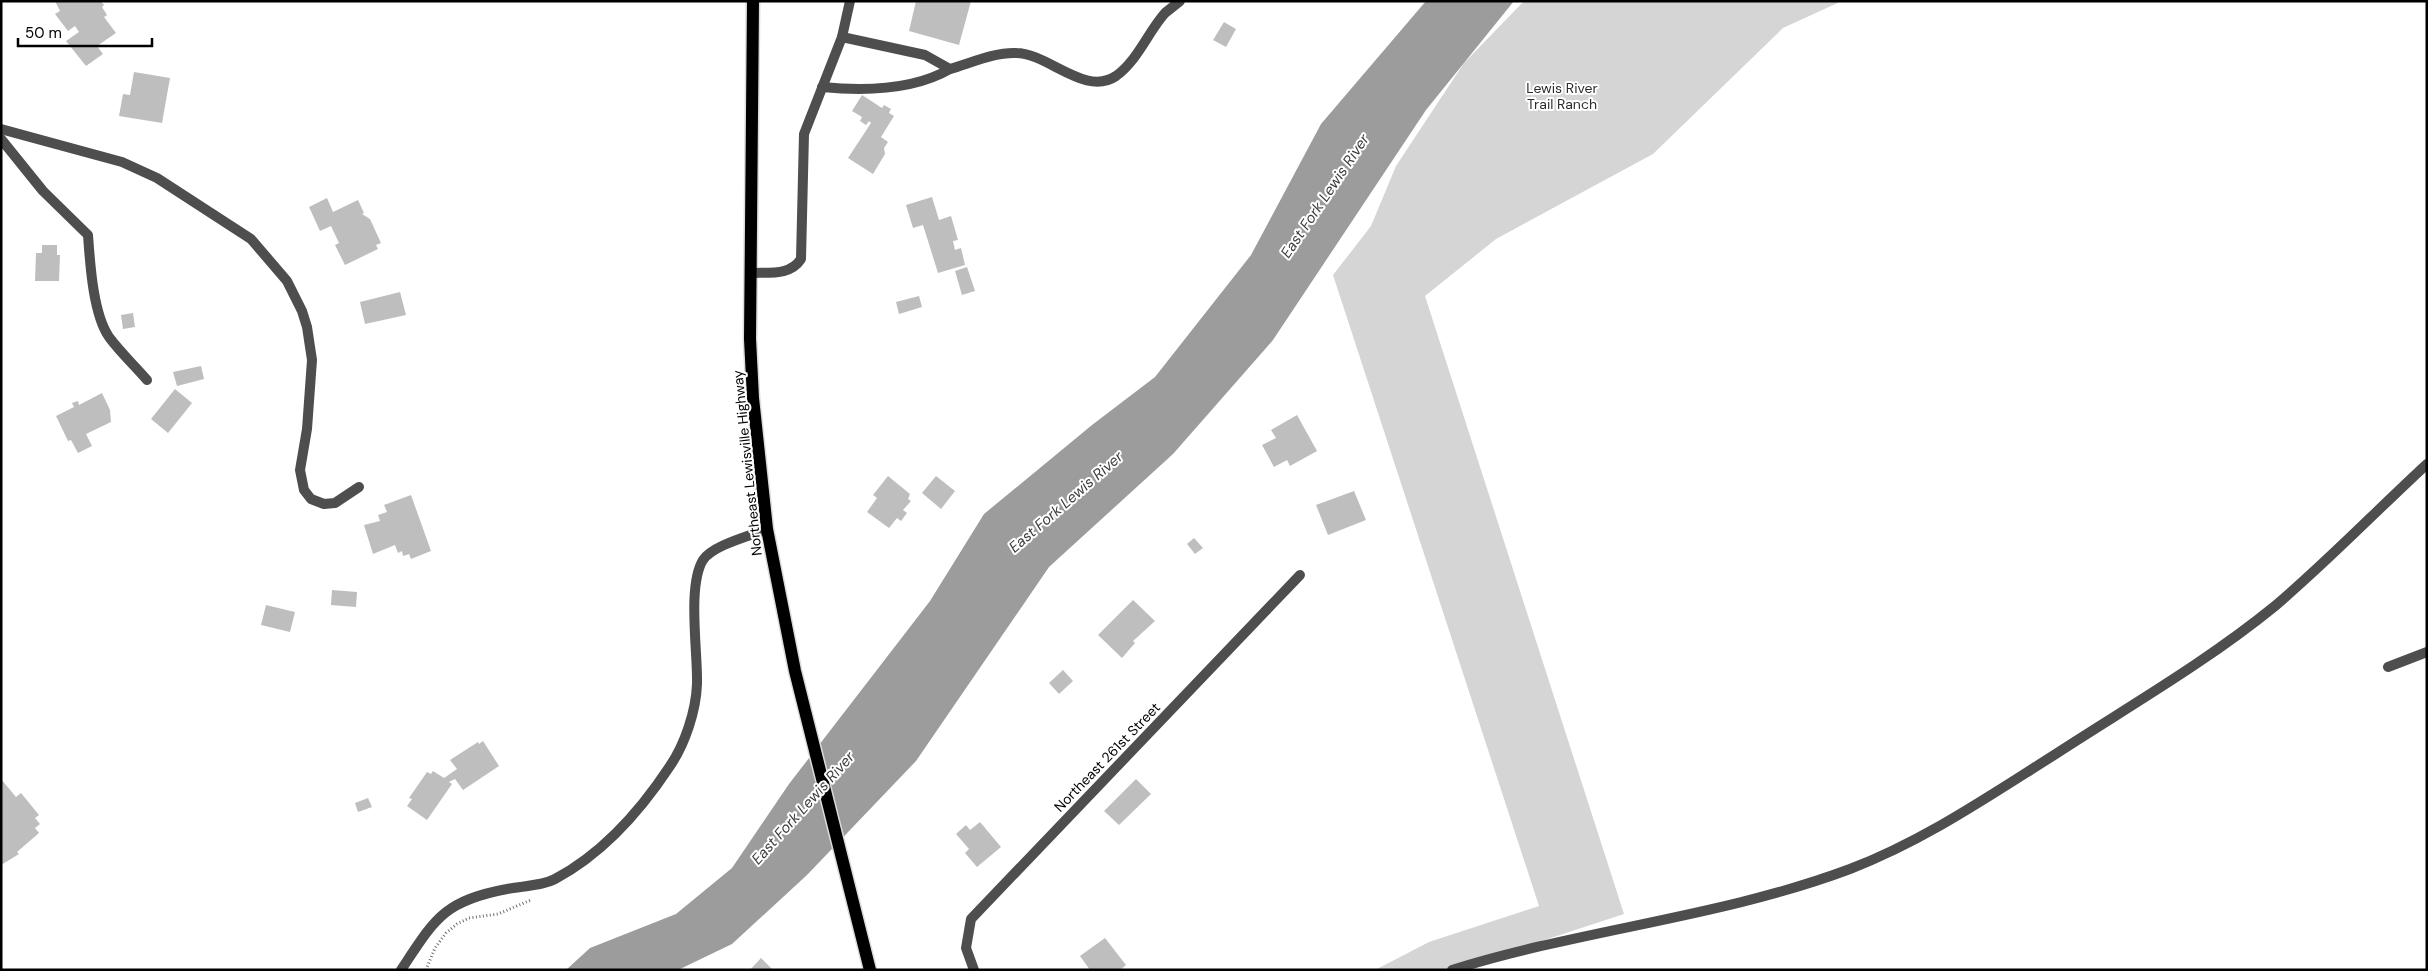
<svg xmlns="http://www.w3.org/2000/svg" width="2428" height="971" font-family="'DM Sans',sans-serif">
  <style>
    .green { fill: #d5d5d5 }
    .water { fill: #9c9c9c }
    .building { fill: #bebebe }
    .lines { fill: none; stroke-linecap: round; stroke-linejoin: round }
    .primary-casing { stroke: #dbdbdb; stroke-width: 15 }
    .path { stroke: #707070; stroke-width: 3; stroke-dasharray: 1 2.5; stroke-linecap: butt }
    .service { stroke: #4e4e4e; stroke-width: 10 }
    .minor { stroke: #4e4e4e; stroke-width: 10 }
    .primary { stroke: #000; stroke-width: 12 }
    .labels { text-anchor: middle; dominant-baseline: central; stroke-width: 4; stroke-linejoin: round; paint-order: stroke }
    .park-label { font-size: 14px; fill: #2c2c2c; stroke: #fff }
    .street-label { font-size: 14px; fill: #000; stroke: #fff }
    .water-label { font-size: 15px; font-style: italic; fill: #3d3d3d; stroke: #fff }
  </style>
  <rect width="100%" height="100%" fill="#fff"/>
  <!-- green -->
  <polygon class="green" points="1524,1 1842,1 1783,28 1653,154 1496,239 1425,296 1624,914 1453,970 1375,970 1429,942 1539,906 1333,275 1371,226 1396,166 1464,63"/>
  <!-- water -->
  <polygon class="water" points="1426,1 1514,1 1426,110 1273,340 1173,454 1049,567 916,761 807,875 732,944 678,970 566,970 590,948 676,914 732,868 789,784 930,601 984,514 1092,425 1155,377 1251,255 1321,124"/>
  <!-- building -->
  <g class="building">
    <polygon points="55,1 101,1 104,5 102,7 107,15 104,17 116,33 97,46 103,54 86,66 66,41 79,32 75,26 68,31 55,14 60,11"/>
    <polygon points="916,1 971,1 959,45 909,31"/>
    <polygon points="1224,22 1236,29 1226,47 1213,40"/>
    <polygon points="134,72 170,78 162,123 119,116 123,94 130,95"/>
    <polygon points="862,95 882,108 884,105 891,109 889,113 894,116 881,137 888,142 884,148 885,154 873,174 848,158 871,123 869,121 866,125 860,121 862,117 852,111"/>
    <polygon points="932,197 939,220 951,216 958,240 953,241 955,250 961,248 965,265 938,273 923,225 913,228 906,205"/>
    <polygon points="327,198 333,212 358,200 364,213 362,214 370,219 381,243 376,245 378,249 345,265 335,245 339,243 331,226 320,231 309,207"/>
    <polygon points="42,245 57,245 57,255 60,255 59,281 35,281 36,253 42,253"/>
    <polygon points="967,267 975,291 962,295 955,271"/>
    <polygon points="400,292 406,315 365,324 360,302"/>
    <polygon points="919,296 922,307 899,314 896,302"/>
    <polygon points="133,313 135,327 123,329 121,315"/>
    <polygon points="201,366 204,379 177,386 173,372"/>
    <polygon points="175,389 192,403 168,433 151,419"/>
    <polygon points="102,393 110,410 111,422 86,434 92,446 78,453 71,440 68,441 56,416 74,407 72,403 78,401 79,405"/>
    <polygon points="1297,415 1317,451 1290,466 1287,460 1274,467 1262,445 1276,438 1271,430"/>
    <polygon points="888,476 910,494 908,499 911,501 903,510 907,513 901,521 897,518 889,528 867,512 877,498 873,495"/>
    <polygon points="936,476 955,491 941,509 922,493"/>
    <polygon points="1354,491 1366,520 1328,535 1316,505"/>
    <polygon points="411,495 431,551 411,559 409,554 403,556 402,551 398,553 395,545 373,554 364,525 380,521 378,515 387,512 384,505"/>
    <polygon points="1194,538 1203,548 1195,554 1187,544"/>
    <polygon points="332,590 357,592 356,607 331,605"/>
    <polygon points="1133,600 1155,621 1133,641 1135,643 1122,658 1098,635"/>
    <polygon points="266,605 295,612 290,632 261,625"/>
    <polygon points="1063,670 1073,681 1059,694 1049,683"/>
    <polygon points="483,741 499,766 463,790 455,779 449,782 452,784 427,820 407,806 412,799 409,798 427,772 431,774 433,771 444,778 457,769 450,760 478,742 479,744"/>
    <polygon points="1,779 16,797 21,793 39,815 35,818 40,824 35,828 39,833 17,852 19,854 1,865"/>
    <polygon points="1136,779 1151,794 1119,825 1104,811"/>
    <polygon points="368,798 372,807 358,812 355,803"/>
    <polygon points="980,822 1001,847 977,867 965,853 969,849 956,834 966,825 970,830"/>
    <polygon points="1105,938 1126,965 1120,970 1090,970 1080,956"/>
    <polygon points="761,958 773,970 750,970"/>
  </g>
  <g class="lines">
    <defs>
      <polyline id="primary" points="753,1 750,339 753,398 767,529 795,671 870,970"/>
    </defs>
    <!-- primary casing -->
    <use href="#primary" class="primary-casing"/>
    <!-- path -->
    <polyline class="path" points="426,970 435,948 446,933 457,924 469,918 498,914 531,900"/>
    <!-- service -->
    <g class="service">
      <path d="M842,37L925,55L950,69C971,63 995,52 1016,53C1048,53 1085,97 1116,76C1138,60 1148,32 1165,13C1170,9 1175,5 1180,1"/>
      <path d="M822,87C863,91 914,90 950,69"/>
      <polyline points="1,129 122,162 157,178 251,239 287,281 302,311 307,327 312,360 307,429 300,470 304,490 311,499 324,504 335,503 359,487"/>
      <path d="M1,139L43,191L88,235C90,263 93,314 109,337C120,352 135,366 147,380"/>
      <polyline points="2388,667 2427,652"/>
      <path d="M1452,970C1583,929 1722,917 1850,869C1923,841 1986,798 2051,757C2126,708 2205,663 2275,606C2328,561 2376,511 2427,464"/>
    </g>
    <!-- minor -->
    <g class="minor">
      <path d="M751,273C769,272 790,276 801,259L804,134L842,37L850,1"/>
      <path d="M401,970C435,919 443,901 507,889C521,886 542,886 555,879C602,854 641,810 670,766C685,744 696,711 697,684C698,653 687,586 703,560C713,545 750,536 767,529"/>
      <polyline points="974,970 966,948 971,919 1300,575"/>
    </g>
    <!-- primary -->
    <use href="#primary" class="primary"/>
  </g>
  <g class="labels">
    <!-- park labels -->
    <g class="park-label">
      <text x="1562" y="88">Lewis River<tspan x="1562" dy="16">Trail Ranch</tspan></text>
    </g>
    <!-- street labels -->
    <g class="street-label">
      <text transform="translate(747 463) rotate(-96)">Northeast Lewisville Highway</text>
      <text transform="translate(1107 757) rotate(-46)">Northeast 261st Street</text>
    </g>
    <!-- water labels -->
    <g class="water-label">
      <text transform="translate(1325 196) rotate(-56)">East Fork Lewis River</text>
      <text transform="translate(1066 502) rotate(-41)">East Fork Lewis River</text>
      <text transform="translate(803 808) rotate(-48)">East Fork Lewis River</text>
    </g>
  </g>
  <!-- border -->
  <rect width="2428" height="971" fill="none" stroke="#000000" stroke-width="5"/>
  <!-- scale -->
  <path d="M18 38v8h134v-8" fill="none" stroke="#000000" stroke-width="2.5"/>
  <text x="25" y="38" font-size="15" fill="#000000" stroke="#ffffff" stroke-width="4" paint-order="stroke">50 m</text>
</svg>
